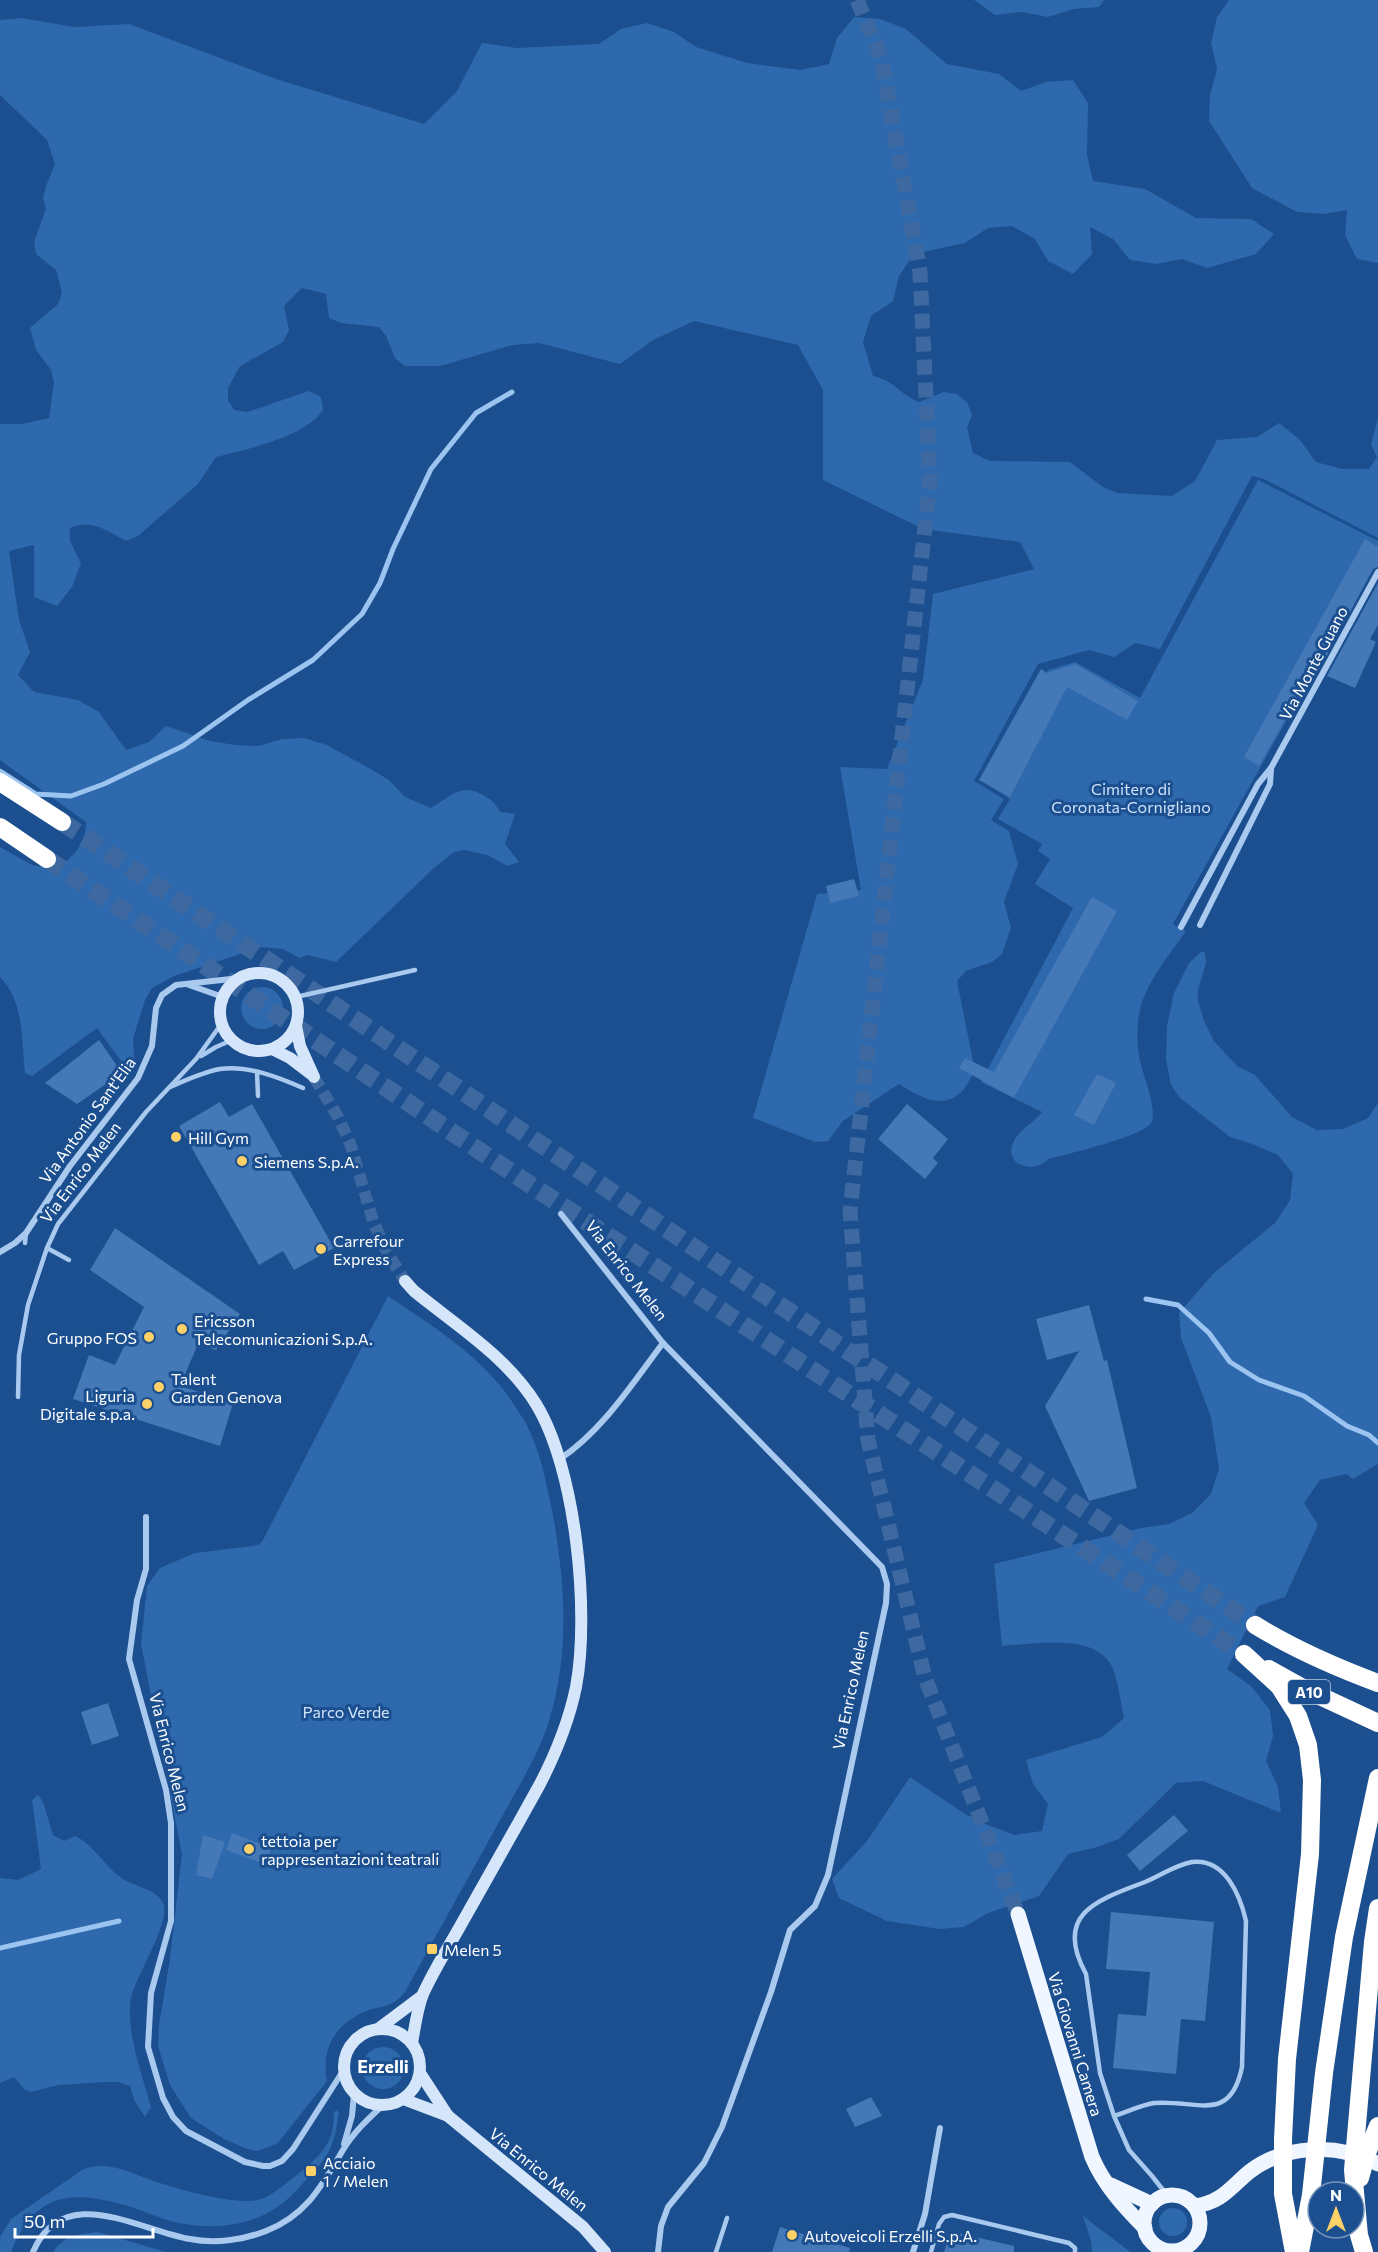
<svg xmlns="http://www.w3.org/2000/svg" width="1378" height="2252" font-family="Commissioner,sans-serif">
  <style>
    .green { fill: #2e69ad }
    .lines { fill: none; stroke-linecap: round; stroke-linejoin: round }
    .stream { stroke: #9cc4f0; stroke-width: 5 }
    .building { fill: #4478b7 }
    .secondary-tunnel { stroke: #3d69a0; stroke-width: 12; stroke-dasharray: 12 6; stroke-linecap: butt }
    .primary-tunnel { stroke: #3d69a0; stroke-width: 15; stroke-dasharray: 15 8; stroke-linecap: butt }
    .highway-tunnel { stroke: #3d69a0; stroke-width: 18; stroke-dasharray: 18 9; stroke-linecap: butt }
    .lane { stroke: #a9c9ee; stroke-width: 4.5 }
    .street { stroke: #a9c9ee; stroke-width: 6 }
    .secondary { stroke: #d6e6fa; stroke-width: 12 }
    .primary { stroke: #f0f6ff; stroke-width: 15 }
    .highway { stroke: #fff; stroke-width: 18 }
    .poi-dot { fill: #ffd166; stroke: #1b4f8f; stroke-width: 2 }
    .labels { text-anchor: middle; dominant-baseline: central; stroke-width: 6; stroke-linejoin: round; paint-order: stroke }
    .shield { fill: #1b4f8f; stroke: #bbcadd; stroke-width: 1.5 }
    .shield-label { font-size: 15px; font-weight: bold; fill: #fff }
    .street-label { font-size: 16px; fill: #fff; stroke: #1b4f8f }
    .park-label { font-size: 16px; fill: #cfe3fa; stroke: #1b4f8f }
    .poi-label { font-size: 16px; fill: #fff; stroke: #1b4f8f; text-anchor: start }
    .neighbourhood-label { font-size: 18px; font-weight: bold; fill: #fff; stroke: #1b4f8f }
  </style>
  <rect width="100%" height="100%" fill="#1b4f8f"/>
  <!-- green -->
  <g class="green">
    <polygon points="974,0 1104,0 1099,7 1073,9 1048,17 1022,12 995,15"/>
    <polygon points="1229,0 1378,0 1378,263 1357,259 1345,235 1347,210 1323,214 1297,212 1252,188 1209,121 1210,95 1217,69 1211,43 1217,17"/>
    <path d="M854,17L880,19L906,29L947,64L999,74L1021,91L1046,82L1073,80L1088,103L1087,155L1093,181L1145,189L1196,218L1251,219L1274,234L1256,254L1207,268L1182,259L1156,264L1130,260L1113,239L1090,227L1092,254L1073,274L1048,261L1035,239L1012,226L988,228L965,243L914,254L899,276L893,301L871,316L863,342L873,376C894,380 899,394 919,402L944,392L957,394L967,402L972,415L967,427L973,453L990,461L1070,462L1103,487L1117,493L1172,496L1195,481L1217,440L1257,437L1279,423L1300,440L1316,462L1342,469H1369L1377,457L1371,445L1378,418V538L1264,479L1252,476L1160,649L1135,643L1114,657L1089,650L1038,664L974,781L1004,799L991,820L1009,831L1018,864L1004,902L1011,928L1002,954L992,962L966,971L957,981L975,1071C970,1078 966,1089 959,1094C940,1110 916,1095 899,1084L843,1121L828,1141L815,1142L753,1118L817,894L861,890L840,767L887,769L923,680L933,594L1034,569L1020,542L923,529L823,480V390L798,345L694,321L653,340L620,364L539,343L513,345L440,366H405L395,358L386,336L379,327L341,323L329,318L326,294L302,288L284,306L289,330L283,342L240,366L228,388V400L234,410L247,412L309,391L321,397L323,410C305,437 248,449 216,457L198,484L138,536L126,541C108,531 90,518 70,528V541L81,563L72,587L57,606L34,597V545L9,551L19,620L30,652L18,675L34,692L78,700L99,712L126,750L149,742L166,726L210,741L235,745L258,746L282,739L304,738L327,745L369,768L389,780L405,797L431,808C450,797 461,782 483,795C492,800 495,803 500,812L515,814L505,844L519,862L508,866L487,855L465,850L454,852L435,867L336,962L308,955L300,958L283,949L261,947L174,976L152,988L145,1000L133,1039L135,1064L126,1068L97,1028L32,1076L25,1073C21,1039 25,1003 0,977V847L32,865L58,869C74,855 86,844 86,822L0,760V424H22L49,418L54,382L51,370L36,350L30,328L58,304L62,293L56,270L36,254L34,242L46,209L43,198L46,186L55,164L47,140L0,95V20L22,18L74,27L129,24L276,79L424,124L457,91L482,43L517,48L599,44L621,29L647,23L674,32L696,47L747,63L800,70L829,64L837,38Z"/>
    <path d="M1258,480L1378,541V556L1173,924L1186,931C1169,956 1144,984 1139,1015C1137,1028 1137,1043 1139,1056C1141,1071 1159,1111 1151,1123C1142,1137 1067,1154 1048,1159C1032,1176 1004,1164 1013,1143C1018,1130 1034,1123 1042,1112L981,1082L1073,908L1035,884L1050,859L1038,851L1042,844L998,819L1010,799L985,783L1048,670L1075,662L1140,698Z"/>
    <path d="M1202,951L1205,953L1206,963L1198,990V1001L1204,1021L1214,1041L1237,1066L1255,1075L1292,1117L1317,1130L1343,1129L1368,1118L1378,1103V1464L1353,1479L1346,1474L1320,1480L1304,1503L1318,1525L1285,1597L1258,1606L1227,1669L1251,1686L1270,1710L1273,1736L1266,1761L1278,1787L1281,1813L1203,1781L1176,1783L1119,1839L1094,1848L1068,1854L1039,1896L988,1913L964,1927L939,1929L887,1921L839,1898L832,1879L867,1841L910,1777L965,1814L990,1826L1015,1835L1042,1831L1048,1804L1033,1784L1026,1760L1102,1737L1124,1718C1120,1702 1119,1682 1112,1667C1096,1632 1032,1644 1002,1646L994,1564L1141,1528L1169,1524L1192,1513L1211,1494L1219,1469L1211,1417L1181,1338L1179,1313L1213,1274L1276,1222L1290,1200L1293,1174L1278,1155L1255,1145L1230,1137L1180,1098L1171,1085L1166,1059L1167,1026L1174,993L1189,963Z"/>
    <circle cx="262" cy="1008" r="21"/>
    <path d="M388,1296C431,1325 478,1354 509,1397C516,1408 525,1420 530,1432C542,1458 547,1487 553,1515C565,1583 570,1653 549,1721C540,1752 515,1793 499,1822C468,1879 436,1935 405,1992C391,2009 381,2005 364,2012C334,2025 321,2050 327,2081L277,2144L257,2151L247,2149L224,2139L191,2118L170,2085L158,2046L159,2025L170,1959L182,1854L141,1644L147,1586L160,1568L195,1553L259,1545L263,1540Z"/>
    <path d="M38,1795L43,1802L53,1835L64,1841L75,1836C94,1845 103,1864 119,1876C132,1887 151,1886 162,1901C175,1918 131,1982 130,2004C128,2038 142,2074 151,2107L145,2117L134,2100L130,2086L119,2082H106L59,2085L30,2092L24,2089L14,2077L0,2083V1878L18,1880L41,1869L32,1800Z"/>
    <circle cx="383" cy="2068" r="21"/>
    <path d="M337,2110L339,2113C337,2123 336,2134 332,2144C326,2162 308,2177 296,2191C264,2225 222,2231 178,2223C163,2220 149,2213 134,2208C76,2190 36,2189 11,2252H0V2237L11,2219L82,2170C105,2160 126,2171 148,2179C174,2188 231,2205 257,2200C271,2198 291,2179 303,2170C323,2154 335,2139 334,2112Z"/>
    <circle cx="1173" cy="2222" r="14"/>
    <polygon points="1083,2216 1129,2251 1130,2252 1092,2252 1091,2241"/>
    <path d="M98,2232L166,2252H53C64,2235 80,2234 98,2232Z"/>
  </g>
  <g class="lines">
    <!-- stream -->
    <g class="stream">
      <polyline points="0,771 36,794 71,796 104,784 183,746 248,700 313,660 362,614 380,583 393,549 431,469 476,413 512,392"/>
      <polyline points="1146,1299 1178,1305 1209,1333 1230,1362 1259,1380 1304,1396 1347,1426 1369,1435 1378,1443"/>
      <polyline points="0,1948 119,1921"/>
    </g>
  </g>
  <!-- building -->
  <g class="building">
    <polygon points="1365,539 1378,547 1378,567 1373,569 1318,672 1313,669 1259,766 1244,757"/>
    <polygon points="1378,583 1378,625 1370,639 1376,642 1355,688 1327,676"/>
    <polygon points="1075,664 1138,701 1127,720 1067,687 1010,797 979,780 1041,669 1047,673"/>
    <polygon points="854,879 859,896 830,903 826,886"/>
    <polygon points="1092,897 1117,911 1014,1098 959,1068 965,1058 994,1072"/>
    <polygon points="99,1040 122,1073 77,1104 45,1083"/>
    <polygon points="1097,1074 1116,1083 1094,1125 1074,1115"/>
    <polygon points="220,1102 229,1117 252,1104 334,1248 294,1270 283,1251 259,1265 179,1126"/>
    <polygon points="907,1104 948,1139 933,1158 938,1163 925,1179 878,1139"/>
    <polygon points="115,1228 240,1314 216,1350 198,1344 180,1386 233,1403 220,1446 73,1399 89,1355 115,1365 144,1307 90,1270"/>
    <polygon points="1089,1305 1104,1361 1107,1360 1137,1488 1089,1501 1045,1406 1079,1351 1047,1360 1036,1319"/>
    <polygon points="108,1703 119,1736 92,1745 81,1712"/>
    <polygon points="1174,1815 1188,1831 1140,1871 1127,1855"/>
    <polygon points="232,1833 271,1848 265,1864 226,1850"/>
    <polygon points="203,1835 225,1842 212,1879 196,1875"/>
    <polygon points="1111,1912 1214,1922 1205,2021 1181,2019 1176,2074 1113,2068 1118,2014 1146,2016 1150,1972 1106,1969"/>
    <polygon points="871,2097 882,2116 855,2127 846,2109"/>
    <polygon points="780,2227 850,2248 849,2252 772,2252"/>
    <polygon points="950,2231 1014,2246 1014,2252 944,2252"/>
  </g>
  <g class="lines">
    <!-- secondary-tunnel -->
    <polyline class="secondary-tunnel" points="314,1077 338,1117 350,1143 373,1221 387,1252 405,1281"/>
    <!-- primary-tunnel -->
    <polyline class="primary-tunnel" points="857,0 881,57 920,272 930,481 850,1211 868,1440 925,1678 1018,1914"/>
    <!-- highway-tunnel -->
    <g class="highway-tunnel">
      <polyline points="62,822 1255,1625"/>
      <polyline points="47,859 517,1176 1244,1654"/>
    </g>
    <!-- lane -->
    <g class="lane">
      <polyline points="296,997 415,970"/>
      <polyline points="201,1056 216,1047 232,1040"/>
      <polyline points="257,1072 258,1096"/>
      <path d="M170,1087C186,1080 203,1072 220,1069C247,1065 278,1077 303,1088"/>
      <polyline points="25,1243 26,1233"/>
      <polyline points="47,1248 69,1260"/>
      <polyline points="18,1397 19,1355 28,1305 47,1248 58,1224 146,1112 196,1059 222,1023"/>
      <path d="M1114,2116L1100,2073L1086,1974C1053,1914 1097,1900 1145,1882C1160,1876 1175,1865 1192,1862C1225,1858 1240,1895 1246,1921L1242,2067C1230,2125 1196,2099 1154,2103C1141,2105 1127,2112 1114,2116L1129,2150L1152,2176L1167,2195"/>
      <polyline points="716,2252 727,2218"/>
      <polyline points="931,2252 939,2224 944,2217 952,2215 1069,2243 1075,2248 1075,2252"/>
    </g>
    <!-- street -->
    <g class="street">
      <polyline points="1200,925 1270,784 1271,769"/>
      <polyline points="1181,927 1258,784 1271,768 1378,572"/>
      <polyline points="189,985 223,997"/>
      <polyline points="561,1214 663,1343 882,1567 887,1584 886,1603 828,1875 815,1906 790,1930 771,1992 722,2127 704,2163 668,2207 661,2226 658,2252"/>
      <polyline points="0,1252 15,1243 26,1233 70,1166 138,1078 152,1046 156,1008 162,995 176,985 240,978"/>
      <path d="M560,1459C603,1430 632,1384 663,1343"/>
      <polyline points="146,1517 146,1569 137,1600 129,1659 166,1790 171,1823 171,1921 151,1993 148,2047 163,2098 173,2117 186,2131 245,2162 263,2166 270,2166 282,2161 293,2149 343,2071"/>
      <polyline points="344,2144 352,2116 354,2094"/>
      <path d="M33,2252C63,2181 138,2230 190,2239C215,2244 243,2240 266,2231C307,2215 322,2185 343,2150C353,2133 368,2119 382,2106"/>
      <polyline points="913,2252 925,2214 940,2128"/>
    </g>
    <!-- secondary -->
    <g class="secondary">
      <circle cx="259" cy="1012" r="39"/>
      <polyline points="296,1026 300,1046 314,1077"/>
      <polyline points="272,1049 290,1058 311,1074"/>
      <path d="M405,1281L414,1291C457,1326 506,1356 536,1404C576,1469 590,1613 576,1687C569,1721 556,1753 540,1784C513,1833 485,1882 458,1930C446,1951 433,1972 423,1994C417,2009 415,2027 412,2043"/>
      <circle cx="382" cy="2067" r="38"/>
      <polyline points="378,2029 422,1996"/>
      <polyline points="420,2073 448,2116"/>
      <polyline points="403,2099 448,2116 583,2227 605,2252"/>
    </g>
    <!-- primary -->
    <g class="primary">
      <path d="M1018,1914L1092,2157C1104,2185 1124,2207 1145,2228"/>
      <polyline points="1111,2185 1152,2204"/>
      <circle cx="1172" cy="2223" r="28"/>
      <path d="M1195,2206C1222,2202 1230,2188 1249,2172C1285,2144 1339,2143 1378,2164"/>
    </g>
    <!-- highway -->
    <g class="highway">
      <polyline points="0,782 62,822"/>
      <polyline points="0,827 47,859"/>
      <path d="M1255,1625C1294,1649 1335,1667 1378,1683"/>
      <polyline points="1244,1654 1279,1686 1298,1716 1308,1745 1312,1780 1310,1854 1287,2059 1283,2139 1283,2194 1294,2252"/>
      <polyline points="1269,1669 1305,1689 1378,1723"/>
      <polyline points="1360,2178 1367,2153 1378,2126"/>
      <polyline points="1300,2252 1311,2195 1324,2073 1344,1937 1378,1778"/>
      <polyline points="1364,2252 1359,2235 1353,2170 1373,1942 1378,1908"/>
    </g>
  </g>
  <!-- markers -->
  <g class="poi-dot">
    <circle cx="176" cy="1137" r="6"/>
    <circle cx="242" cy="1161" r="6"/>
    <circle cx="321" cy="1249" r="6"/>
    <circle cx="182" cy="1329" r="6"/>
    <circle cx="149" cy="1337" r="6"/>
    <circle cx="159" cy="1387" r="6"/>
    <circle cx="147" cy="1404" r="6"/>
    <circle cx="249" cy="1849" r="6"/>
    <rect x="426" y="1943" width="12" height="12" rx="3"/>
    <rect x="305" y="2165" width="12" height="12" rx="3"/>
    <circle cx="792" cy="2235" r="6"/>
  </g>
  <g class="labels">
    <!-- shield labels -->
    <rect class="shield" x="1288" y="1680" width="42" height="24" rx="4.5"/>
    <g class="shield-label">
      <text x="1309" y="1692">A10</text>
    </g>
    <!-- street labels -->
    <g class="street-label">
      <text transform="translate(1313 663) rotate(-62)">Via Monte Guano</text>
      <text transform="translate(87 1120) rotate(-54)">Via Antonio Sant'Elia</text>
      <text transform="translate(80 1172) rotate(-53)">Via Enrico Melen</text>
      <text transform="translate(627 1270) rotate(52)">Via Enrico Melen</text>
      <text transform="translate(850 1690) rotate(-78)">Via Enrico Melen</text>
      <text transform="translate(170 1752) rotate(76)">Via Enrico Melen</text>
      <text transform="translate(1076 2044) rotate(73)">Via Giovanni Camera</text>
      <text transform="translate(539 2169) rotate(39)">Via Enrico Melen</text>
    </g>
    <!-- park labels -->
    <g class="park-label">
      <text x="1131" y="788">Cimitero di<tspan x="1131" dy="18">Coronata-Cornigliano</tspan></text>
      <text x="346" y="1711">Parco Verde</text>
    </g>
    <!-- poi labels -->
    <g class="poi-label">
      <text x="188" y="1137">Hill Gym</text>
      <text x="254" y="1161">Siemens S.p.A.</text>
      <text x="333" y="1240">Carrefour<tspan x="333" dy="18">Express</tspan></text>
      <text x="194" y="1320">Ericsson<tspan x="194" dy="18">Telecomunicazioni S.p.A.</tspan></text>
      <text x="137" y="1337" text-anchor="end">Gruppo FOS</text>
      <text x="171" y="1378">Talent<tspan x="171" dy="18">Garden Genova</tspan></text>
      <text x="135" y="1395" text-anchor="end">Liguria<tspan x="135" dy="18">Digitale s.p.a.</tspan></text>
      <text x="261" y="1840">tettoia per<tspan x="261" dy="18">rappresentazioni teatrali</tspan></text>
      <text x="444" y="1949">Melen 5</text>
      <text x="323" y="2162">Acciaio<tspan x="323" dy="18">1 / Melen</tspan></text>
      <text x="804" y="2235">Autoveicoli Erzelli S.p.A.</text>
    </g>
    <!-- neighbourhood labels -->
    <g class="neighbourhood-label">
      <text x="383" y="2066">Erzelli</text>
    </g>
  </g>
  <!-- north arrow -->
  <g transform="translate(1336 2210)"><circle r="28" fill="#1b4f8f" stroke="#7695bc" stroke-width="1.5"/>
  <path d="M0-4.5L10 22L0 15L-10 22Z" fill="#ffd166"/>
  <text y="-9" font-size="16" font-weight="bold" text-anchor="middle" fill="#ffffff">N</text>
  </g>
  <!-- scale -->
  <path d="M15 2228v9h138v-9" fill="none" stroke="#ffffff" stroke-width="3"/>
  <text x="24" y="2228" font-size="18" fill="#ffffff" stroke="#1b4f8f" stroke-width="4.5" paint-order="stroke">50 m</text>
</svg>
